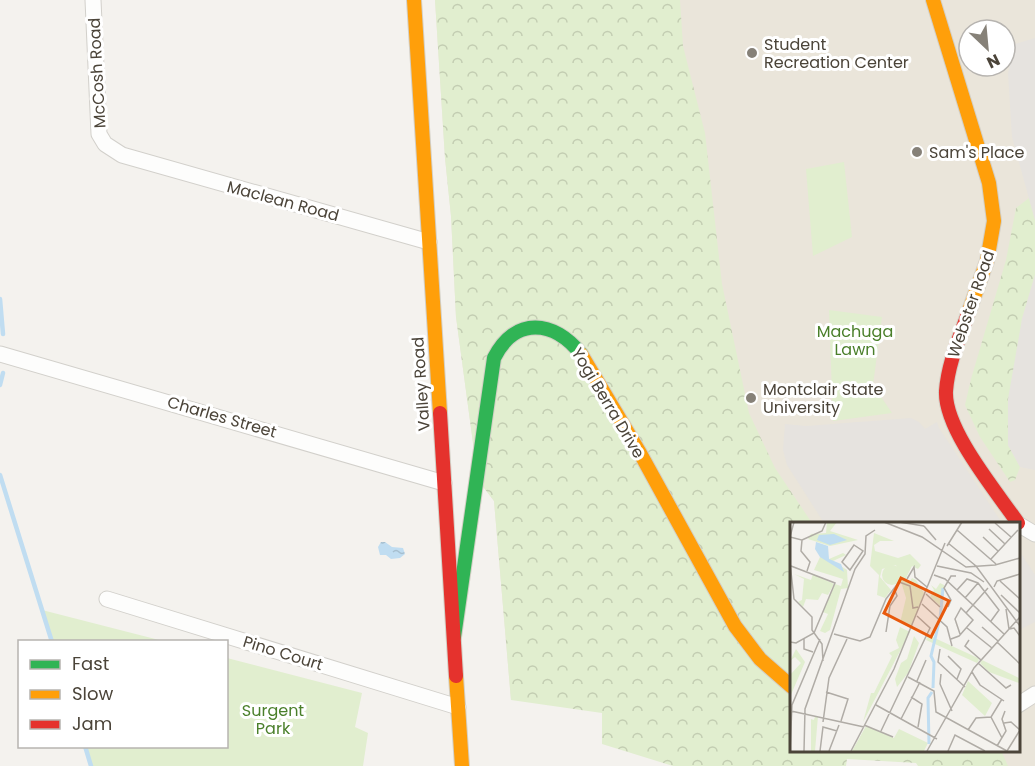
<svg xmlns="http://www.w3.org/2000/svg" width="1035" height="766" font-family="Poppins,sans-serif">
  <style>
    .education { fill: #eae5da; fill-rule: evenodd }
    .green { fill: #e1eecf }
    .forest { fill: url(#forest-crowns) }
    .parking { fill: #e6e3df }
    .water { fill: url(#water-ripples) }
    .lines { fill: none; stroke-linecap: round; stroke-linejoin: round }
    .stream { stroke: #c0ddf1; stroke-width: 4.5 }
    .street-casing { stroke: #d2d0cb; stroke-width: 17 }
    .fast-casing { stroke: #d3cfc5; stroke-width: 16 }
    .slow-casing { stroke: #d3cfc5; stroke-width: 16 }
    .jam-casing { stroke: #d3cfc5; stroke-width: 16 }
    .street { stroke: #fdfdfc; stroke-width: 15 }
    .fast { stroke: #30b455; stroke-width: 14 }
    .slow { stroke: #ff9f0a; stroke-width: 14 }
    .jam { stroke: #e5322d; stroke-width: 14 }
    .poi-dot { fill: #868178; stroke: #fff; stroke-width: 2 }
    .labels { text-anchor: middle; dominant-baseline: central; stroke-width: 6; stroke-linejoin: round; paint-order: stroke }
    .poi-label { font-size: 16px; fill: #4b4439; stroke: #fff; text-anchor: start }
    .street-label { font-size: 16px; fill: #4b4439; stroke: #fff }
    .park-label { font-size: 16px; fill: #4a7f2a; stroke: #fff }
    .inset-river { fill: none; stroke: #c0ddf1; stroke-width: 3 }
    .inset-road { fill: none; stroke: #b0aca6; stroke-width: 1.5 }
    .view { fill: #e8590c; fill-opacity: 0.15; stroke: #e8590c; stroke-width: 3 }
    .inset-edge { fill: none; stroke: #4b4439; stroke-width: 3 }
  </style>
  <defs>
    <pattern id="forest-crowns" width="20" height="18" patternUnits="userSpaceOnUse" patternTransform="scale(1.5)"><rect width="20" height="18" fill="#e1eecf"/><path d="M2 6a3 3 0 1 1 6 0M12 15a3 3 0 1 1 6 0" fill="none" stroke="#c3cdb2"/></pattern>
    <pattern id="water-ripples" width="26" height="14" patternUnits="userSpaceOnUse" patternTransform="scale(1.5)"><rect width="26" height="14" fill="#c0ddf1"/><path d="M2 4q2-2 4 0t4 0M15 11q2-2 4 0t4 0" fill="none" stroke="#a6bfcf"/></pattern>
  </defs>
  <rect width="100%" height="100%" fill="#f4f2ee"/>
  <!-- education -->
  <path class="education" d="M435,0H1035V766H964L903,750H1018V523H792L511,700L494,501L478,480L456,317L451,216L445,158ZM969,30H1005V66H969Z"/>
  <!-- green -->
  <g class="green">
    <polygon points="844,162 852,237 813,256 806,169"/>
    <polygon points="829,310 882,317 873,385 892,413 833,421"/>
    <polygon points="42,610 163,641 52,641"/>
    <polygon points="227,658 362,693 355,727 368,733 363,766 91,766 85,747 226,746"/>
  </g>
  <!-- forest -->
  <g class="forest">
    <polygon points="435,0 680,0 683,46 705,133 722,284 749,413 775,468 812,523 792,523 792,750 1001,750 1008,766 918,766 916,763 847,759 846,766 673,766 602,744 602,713 511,700 494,501 478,480 456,317 451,216 445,158"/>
    <polygon points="1029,198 1035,220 1035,275 1022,319 1008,445 1020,467 1015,480 1010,482 980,437 965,405 971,379 1006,260 1016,208"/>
  </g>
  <!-- parking -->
  <g class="parking">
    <polygon points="1035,38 1035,220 1012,137 1008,73 1015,44"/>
    <polygon points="1035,275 1035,470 1020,467 1008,445 1008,399 1022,319"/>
    <polygon points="911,418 919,422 925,429 937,422 939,428 1002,523 824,523 787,465 783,450 785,424 806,426"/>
    <polygon points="1018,549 1035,575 1035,622 1019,630"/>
  </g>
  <!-- water -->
  <polygon class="water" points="381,542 385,542 392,547 403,548 405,554 400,558 391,559 386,555 380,555 378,547"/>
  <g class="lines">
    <!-- stream -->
    <g class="stream">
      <polyline points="0,299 3,334"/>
      <polyline points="0,385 3,373"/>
      <polyline points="0,475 52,642"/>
      <polyline points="85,746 91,766"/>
    </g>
    <defs>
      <g id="street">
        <polyline points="93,0 99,134 105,144 122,155 429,242"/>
        <polyline points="0,354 444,483"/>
        <polyline points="1018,524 1035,534"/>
        <polyline points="107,599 458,707"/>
        <polyline points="1018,705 1035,694"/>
      </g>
      <path id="fast" d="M454,637L494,358C515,316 554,320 581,354"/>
      <g id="slow">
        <polyline points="414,0 440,413"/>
        <polyline points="933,0 989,183 994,221 987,261 969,311"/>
        <polyline points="581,354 640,453 735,626 760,659 792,687"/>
        <polyline points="456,676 462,766"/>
      </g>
      <g id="jam">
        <path d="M969,311C960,337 948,363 946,391C944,429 996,491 1018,523"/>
        <polyline points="440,413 456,676"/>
      </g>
    </defs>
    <!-- street casing -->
    <use href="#street" class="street-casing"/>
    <!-- fast casing -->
    <use href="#fast" class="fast-casing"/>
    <!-- slow casing -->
    <use href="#slow" class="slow-casing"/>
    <!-- jam casing -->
    <use href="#jam" class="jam-casing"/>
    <!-- street -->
    <use href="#street" class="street"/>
    <!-- fast -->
    <use href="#fast" class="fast"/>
    <!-- slow -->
    <use href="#slow" class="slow"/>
    <!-- jam -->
    <use href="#jam" class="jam"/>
  </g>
  <!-- markers -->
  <g class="poi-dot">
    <circle cx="752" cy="53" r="6"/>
    <circle cx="917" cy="152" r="6"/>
    <circle cx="751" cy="398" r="6"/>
  </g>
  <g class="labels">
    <!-- poi labels -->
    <g class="poi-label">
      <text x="764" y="44">Student<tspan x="764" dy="18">Recreation Center</tspan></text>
      <text x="929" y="152">Sam's Place</text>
      <text x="763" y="389">Montclair State<tspan x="763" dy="18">University</tspan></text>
    </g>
    <!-- street labels -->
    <g class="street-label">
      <text transform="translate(97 73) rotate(-93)">McCosh Road</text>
      <text transform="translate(283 201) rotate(15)">Maclean Road</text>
      <text transform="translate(971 304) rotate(-71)">Webster Road</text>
      <text transform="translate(421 384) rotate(-94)">Valley Road</text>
      <text transform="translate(608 403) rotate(59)">Yogi Berra Drive</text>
      <text transform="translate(222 417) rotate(16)">Charles Street</text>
      <text transform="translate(283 653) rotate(17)">Pino Court</text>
    </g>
    <!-- park labels -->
    <g class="park-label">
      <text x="855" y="331">Machuga<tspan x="855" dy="18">Lawn</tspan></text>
      <text x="273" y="710">Surgent<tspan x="273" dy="18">Park</tspan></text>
    </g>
  </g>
  <!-- overview -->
  <g transform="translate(790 522)">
    <rect width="230" height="230" fill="#f4f2ee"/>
    <path d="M92 53a10 10 0 1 1 20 0a10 10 0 1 1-20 0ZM150,61L154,63L153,86L140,75L144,68L141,63L146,67ZM138,113L188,136L189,138L187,141L136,118ZM192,138L229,156V161L199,150L190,141ZM178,159L202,181L195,194L172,173Z" fill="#e1eecf"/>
    <path d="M37,0H47L40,9L68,18L40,24L18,17L21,12L36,11ZM84,11L104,19H90L84,23L85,29L108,36L120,32L131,43L128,47L122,44L116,56L119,61L122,56L126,58L134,71L121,106L110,101L116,76L106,43L92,47L90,55L101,68L95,76L87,73L89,53L80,44ZM53,31L56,33L43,39L57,48L58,66L51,67L40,108L35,111L30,109L38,92L33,90L45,62L51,64L53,57L24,48L30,35L39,37ZM4,52L21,58L23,52L44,62L38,73L32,71L28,78L16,77L13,85L8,80L12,78L14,57ZM110,105L120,110L73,200L81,171H84L102,134L99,131L109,126L106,118ZM124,114L129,121L118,151L107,165L105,157L111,141L117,137ZM6,127L15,140L0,175V153L11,141L5,135L0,139ZM25,194H28L25,229H21V197L24,198Z" fill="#e1eecf"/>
    <path d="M76,204L104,216L109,207L138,221L134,229H62Z" fill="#e1eecf"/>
    <path d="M44,12L57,18L40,23L27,18L29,13ZM26,20L38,24L39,37L51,42L54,50L30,35L25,27Z" fill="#c0ddf1"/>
    <path class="inset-river" d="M150,97L153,66M143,166L144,140L141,134L149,100M139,222L138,176L142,170"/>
    <path class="inset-road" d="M4,0L0,15L12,18L11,29L20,40L17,49M94,0L132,15L176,45L205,43L230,36M109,0L134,4M205,1L221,15M134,4L146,18M199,7L215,22M167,8L206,42M193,15L208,29M12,18L32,9L36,0M158,21L186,44L230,104M64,23L73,29L60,48L52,40ZM157,24L172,0M201,37L228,8M0,41L4,77L22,95V108L32,122L33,139M147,44L181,51L194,60M144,53L155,57L214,112M117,57L124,45L125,55L137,65M210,59L230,77M204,65L207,59L230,52M167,68L177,57L188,61L209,88L201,99M136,72L150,85M211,73L230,91M175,76L188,61M132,82L157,105L162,124M158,85L161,78L154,66L161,54H166M216,87L219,107L224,106L230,114M176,91L198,66M192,105L208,119M177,106L202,126M96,110L100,84L107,74L104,66M44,112L70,119L80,115L96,77L109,60L120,64L123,86L128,85M14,117V127L23,130M161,117L169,114L170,113L183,98L171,86L165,97L170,112M179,118L175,124L191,138M0,120L6,121L24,111L45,61L1,44M207,120L230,142M150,127L148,140L175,165M158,134L171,147L167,157M188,141L216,166L221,163M182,150L190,163L214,179M151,152L150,162L162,189M118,155L144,169L146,190L217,229M127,159L136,138M36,170L58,177L51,199M121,175L132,182L128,205M86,183L147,217M1,189L74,205M111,197L130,160M33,200L39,156L57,117M214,201L221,200L230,208L217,229M74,203L103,215M178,208L186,196L201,195M91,209L140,106L127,94M212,216L201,195L212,177M207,224L216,209L212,197L215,189M0,229L2,183L30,117M14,229L15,187L65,47L75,32L76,14L85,8M30,229L33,205L47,209M39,229L49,203M61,229L104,147L155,21M137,229L184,146L230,95M158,229L165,213L195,229"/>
    <path class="view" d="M111,56L159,79L141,115L94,91Z"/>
    <rect width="230" height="230" class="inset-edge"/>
  </g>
  <!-- legend -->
  <rect x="18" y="640" width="210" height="108" fill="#ffffff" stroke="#b7b4b0" stroke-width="1.5"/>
  <rect x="30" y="660" width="30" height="9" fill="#30b455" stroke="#b7b4b0" stroke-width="1.5"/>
  <text x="72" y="670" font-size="18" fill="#4b4439">Fast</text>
  <rect x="30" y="690" width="30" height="9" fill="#ff9f0a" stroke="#b7b4b0" stroke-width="1.5"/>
  <text x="72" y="700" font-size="18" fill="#4b4439">Slow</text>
  <rect x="30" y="720" width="30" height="9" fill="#e5322d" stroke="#b7b4b0" stroke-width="1.5"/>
  <text x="72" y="730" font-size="18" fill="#4b4439">Jam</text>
  <!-- north arrow -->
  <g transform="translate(987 48) rotate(154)"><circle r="28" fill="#ffffff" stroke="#b7b4b0" stroke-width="1.5"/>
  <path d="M0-4.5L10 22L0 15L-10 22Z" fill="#868178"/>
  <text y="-9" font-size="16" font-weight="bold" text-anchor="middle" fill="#4b4439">N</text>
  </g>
</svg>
